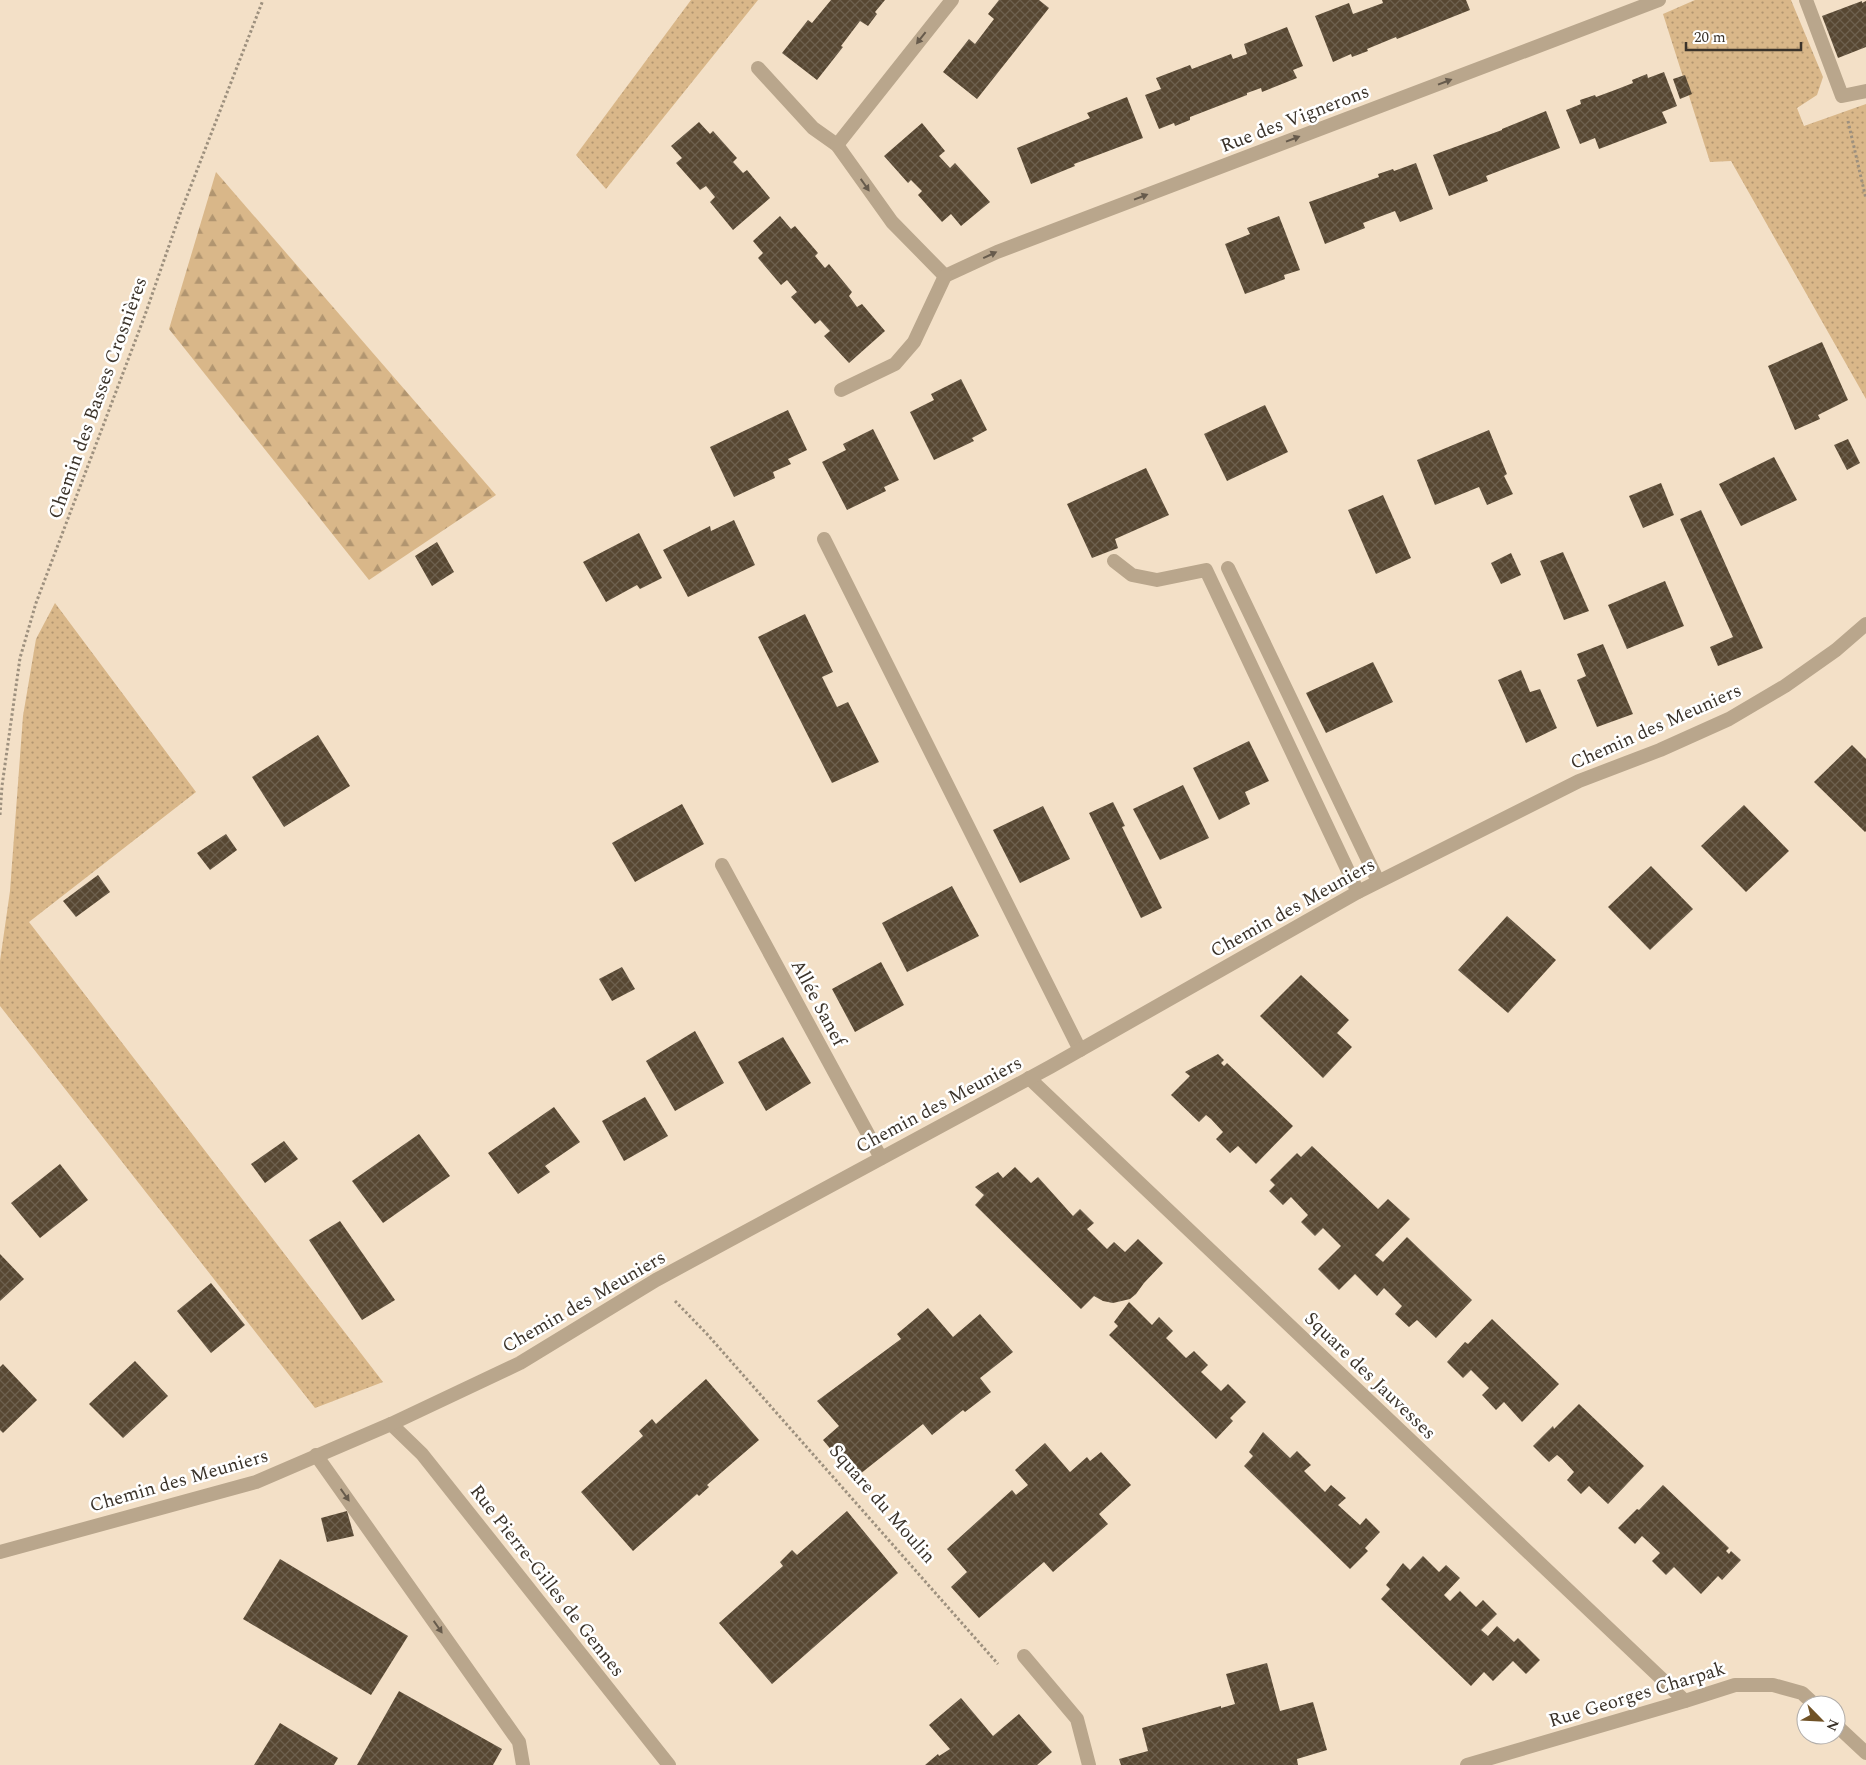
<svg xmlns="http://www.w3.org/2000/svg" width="1866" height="1765" font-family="Spectral,serif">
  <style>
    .grass { fill: url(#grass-dots) }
    .forest { fill: url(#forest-firs) }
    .building { fill: url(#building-cross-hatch) }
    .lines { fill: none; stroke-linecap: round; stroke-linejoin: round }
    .path { stroke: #9d907e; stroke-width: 3; stroke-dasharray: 2.5 2.5; stroke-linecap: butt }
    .service { stroke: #b9a68c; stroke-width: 14 }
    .minor { stroke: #b9a68c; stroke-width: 14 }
    .oneway { fill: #675b4c }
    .labels { text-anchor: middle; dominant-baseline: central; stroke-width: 5; stroke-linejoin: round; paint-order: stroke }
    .street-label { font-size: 19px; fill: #3b332a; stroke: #fff }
  </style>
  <defs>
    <pattern id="grass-dots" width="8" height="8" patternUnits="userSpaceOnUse" patternTransform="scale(1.25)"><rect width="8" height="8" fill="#d9b789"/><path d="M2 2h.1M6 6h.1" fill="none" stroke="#b19570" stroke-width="1.8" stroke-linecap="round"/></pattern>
    <pattern id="forest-firs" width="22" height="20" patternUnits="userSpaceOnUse" patternTransform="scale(1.25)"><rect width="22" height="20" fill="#d9b789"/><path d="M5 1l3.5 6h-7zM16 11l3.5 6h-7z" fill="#b19570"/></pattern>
    <pattern id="building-cross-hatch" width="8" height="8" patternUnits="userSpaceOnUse" patternTransform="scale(1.25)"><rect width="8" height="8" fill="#574732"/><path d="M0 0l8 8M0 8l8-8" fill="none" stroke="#6d604e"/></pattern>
  </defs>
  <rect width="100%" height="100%" fill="#f3e0c7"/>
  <!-- grass -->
  <g class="grass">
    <polygon points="691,0 758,0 606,189 576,155"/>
    <polygon points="1695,0 1791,0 1823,77 1817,95 1797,108 1804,126 1866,104 1866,399 1731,161 1710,162 1663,14"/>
    <polygon points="55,603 196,792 29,922 383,1382 315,1408 0,1006 0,961 10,891 23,716 36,639"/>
  </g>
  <!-- forest -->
  <polygon class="forest" points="216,172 496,495 369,580 169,329"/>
  <!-- building -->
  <g class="building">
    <polygon points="831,0 885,0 875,12 877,14 868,26 860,21 841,46 843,47 817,80 782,53 808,20 812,23"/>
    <polygon points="999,0 1039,0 1049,8 977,99 943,72 969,39 975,44 994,19 988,14"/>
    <polygon points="1382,0 1466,0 1470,10 1397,39 1396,37 1367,49 1368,51 1352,57 1351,54 1333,62 1315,16 1349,3 1353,14 1383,3"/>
    <polygon points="1862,1 1862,3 1866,1 1866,47 1838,58 1822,16"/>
    <polygon points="1287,27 1303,66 1293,70 1297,78 1262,92 1261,88 1247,93 1247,95 1190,117 1190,120 1175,126 1174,123 1159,129 1145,95 1161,89 1156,78 1190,65 1192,69 1231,54 1233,59 1247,54 1244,44"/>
    <polygon points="1664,72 1677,106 1662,112 1667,123 1599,149 1595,138 1580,144 1566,110 1581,104 1580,100 1595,95 1596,97 1615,90 1633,83 1632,80 1647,74 1648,78"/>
    <polygon points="1685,75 1692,94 1680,99 1673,79"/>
    <polygon points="1127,97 1143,138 1074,164 1075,166 1031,184 1017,148 1090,118 1087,113"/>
    <polygon points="1546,111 1560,148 1486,176 1488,181 1449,196 1433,155 1502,130 1502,129"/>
    <polygon points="699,122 710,134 713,131 737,158 733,162 743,173 747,170 770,198 733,230 710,202 715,197 706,186 700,190 676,163 682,158 671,146"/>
    <polygon points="922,123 945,151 939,156 950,168 955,163 990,202 961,226 951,214 942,222 918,195 922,191 911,180 908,183 884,156"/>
    <polygon points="1416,163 1433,209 1400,222 1395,211 1363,223 1365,228 1325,244 1309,202 1379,177 1378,174 1393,169 1394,171"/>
    <polygon points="780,216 791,229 795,226 818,253 815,256 825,268 829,264 852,292 849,296 857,307 862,304 885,331 849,363 824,336 830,331 820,320 815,324 791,297 797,292 787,280 781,285 758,258 763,253 753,241"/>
    <polygon points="1279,216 1300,270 1284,275 1285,279 1245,294 1225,244 1250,234 1247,228"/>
    <polygon points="1822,342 1848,400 1818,415 1820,419 1795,430 1768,366"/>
    <polygon points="961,379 987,430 972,438 974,441 934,460 910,412 934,400 931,394"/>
    <polygon points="1265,405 1288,452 1227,481 1204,434"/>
    <polygon points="788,410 807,450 788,459 791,464 773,472 775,478 734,497 710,447"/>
    <polygon points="873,429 899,480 884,487 886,491 847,510 822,462 846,450 843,444"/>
    <polygon points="1489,430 1507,474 1504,476 1513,494 1487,505 1479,487 1435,505 1417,460"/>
    <polygon points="1848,439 1860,463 1847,470 1834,445"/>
    <polygon points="1774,457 1797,500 1741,526 1719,484"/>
    <polygon points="1146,468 1169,515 1115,539 1118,548 1092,558 1067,504"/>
    <polygon points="1661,483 1674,515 1643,528 1629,496"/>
    <polygon points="1383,495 1411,558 1376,574 1348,510"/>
    <polygon points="1701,510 1763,648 1718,666 1710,647 1733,637 1680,519"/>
    <polygon points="734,520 755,565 688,597 663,550 710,526 711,531"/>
    <polygon points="639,533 662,578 640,589 637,585 606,602 583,562"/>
    <polygon points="437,542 454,572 432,586 415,556"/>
    <polygon points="1563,552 1589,611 1564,620 1540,561"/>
    <polygon points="1511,553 1521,575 1501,584 1491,563"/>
    <polygon points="1665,581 1684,626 1627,649 1608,605"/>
    <polygon points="805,614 833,672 822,677 837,707 848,702 879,762 832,783 758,637"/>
    <polygon points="1603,644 1633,714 1597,727 1577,680 1586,676 1577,654"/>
    <polygon points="1373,662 1393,702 1326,733 1306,693"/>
    <polygon points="1521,670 1530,692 1540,689 1557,728 1526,743 1498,680"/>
    <polygon points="318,735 350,786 284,827 252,777"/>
    <polygon points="1249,741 1269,781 1245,792 1250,804 1219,820 1193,768"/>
    <polygon points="1852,745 1866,759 1866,831 1865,832 1814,782"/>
    <polygon points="1183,785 1209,838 1160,860 1133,809"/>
    <polygon points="1113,802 1125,826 1122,827 1162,908 1141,918 1089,813"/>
    <polygon points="682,804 704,844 635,882 612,843"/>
    <polygon points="1744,805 1789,851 1746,892 1701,846"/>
    <polygon points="1043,806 1070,859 1020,883 993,830"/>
    <polygon points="226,834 237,850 210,870 197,853"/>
    <polygon points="1651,866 1693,909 1650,950 1608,907"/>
    <polygon points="98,875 110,892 76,917 63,901"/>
    <polygon points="952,886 979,936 907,972 882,923"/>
    <polygon points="1507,916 1556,960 1508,1013 1458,970"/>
    <polygon points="881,962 904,1005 855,1032 832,989"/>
    <polygon points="622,967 635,989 612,1001 599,979"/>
    <polygon points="1301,975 1349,1020 1337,1033 1352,1047 1323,1078 1260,1016"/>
    <polygon points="695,1031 724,1083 675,1111 646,1061"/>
    <polygon points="783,1037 811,1083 766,1111 738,1062"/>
    <polygon points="1218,1054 1224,1060 1221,1063 1224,1066 1227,1063 1293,1126 1256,1164 1238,1146 1230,1153 1216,1139 1223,1132 1211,1119 1206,1115 1199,1122 1171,1095 1190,1076 1185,1072"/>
    <polygon points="645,1097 668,1136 624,1161 602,1121"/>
    <polygon points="554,1107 580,1142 545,1166 550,1172 518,1194 488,1153"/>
    <polygon points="419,1134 450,1176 383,1223 352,1181"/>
    <polygon points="284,1141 298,1159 265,1183 251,1164"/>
    <polygon points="1312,1146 1378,1209 1388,1199 1410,1219 1375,1255 1383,1262 1407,1237 1472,1300 1436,1338 1417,1320 1409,1327 1395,1314 1402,1306 1384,1288 1377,1296 1355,1274 1339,1290 1318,1269 1341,1246 1323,1228 1315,1236 1301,1222 1308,1215 1291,1197 1283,1205 1269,1191 1275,1185 1270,1180 1297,1153 1301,1157"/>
    <polygon points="60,1164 88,1200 40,1238 11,1203"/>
    <polygon points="1015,1167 1031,1183 1038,1177 1073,1216 1080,1209 1094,1223 1087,1229 1107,1249 1114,1242 1125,1252 1138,1239 1163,1263 1144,1283 1136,1294 1130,1299 1113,1303 1103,1301 1094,1296 1081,1309 975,1205 984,1195 975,1187 998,1172 1003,1178"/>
    <polygon points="340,1221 395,1300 362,1320 309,1240"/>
    <polygon points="0,1254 24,1279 0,1301"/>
    <polygon points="211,1283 245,1325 211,1353 177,1311"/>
    <polygon points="1129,1302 1152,1325 1159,1317 1173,1331 1166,1338 1186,1358 1194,1351 1208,1365 1201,1372 1221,1391 1228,1384 1246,1402 1230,1418 1233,1421 1216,1439 1109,1335 1118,1326 1114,1322"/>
    <polygon points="928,1308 953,1337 980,1314 1013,1352 980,1378 991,1392 965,1412 963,1410 932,1435 923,1424 855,1478 823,1440 839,1426 817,1401 901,1339 897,1334"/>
    <polygon points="1492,1319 1559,1384 1522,1422 1504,1402 1496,1410 1482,1395 1489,1388 1471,1370 1463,1378 1447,1362 1465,1342 1468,1344"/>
    <polygon points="135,1361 168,1396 123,1438 89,1404"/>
    <polygon points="3,1364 37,1400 3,1433 0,1430 0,1367"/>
    <polygon points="706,1379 759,1440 707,1485 709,1487 699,1496 697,1494 633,1551 581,1492 643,1436 639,1431 652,1419 656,1424"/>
    <polygon points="1579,1404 1644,1466 1608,1504 1589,1486 1581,1494 1567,1480 1574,1472 1562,1459 1557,1455 1549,1462 1533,1446 1553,1426 1554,1429"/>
    <polygon points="1263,1432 1290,1458 1297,1451 1311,1465 1304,1471 1325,1492 1331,1485 1346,1498 1338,1505 1360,1525 1366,1518 1380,1532 1365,1548 1368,1551 1350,1569 1244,1466 1253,1456 1249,1452"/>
    <polygon points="1045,1443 1070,1472 1087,1457 1090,1461 1101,1452 1131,1485 1099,1514 1108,1524 1053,1572 1044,1562 979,1618 951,1587 967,1572 947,1549 1012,1490 1016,1495 1028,1485 1015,1470"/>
    <polygon points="1663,1485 1729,1548 1726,1551 1729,1554 1731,1551 1741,1560 1722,1580 1718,1576 1701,1594 1674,1567 1666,1575 1652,1561 1660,1553 1642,1536 1635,1544 1618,1528 1637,1509 1639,1510"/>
    <polygon points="347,1511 354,1536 327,1542 321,1518"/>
    <polygon points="847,1511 898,1573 772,1684 719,1623 783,1566 780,1562 792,1550 797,1555"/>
    <polygon points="1423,1556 1439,1572 1446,1565 1460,1578 1444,1595 1450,1601 1460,1591 1476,1607 1483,1600 1497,1614 1481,1630 1488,1636 1497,1626 1514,1642 1518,1638 1540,1660 1526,1674 1513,1661 1493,1681 1484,1672 1471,1686 1381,1599 1390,1589 1386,1585 1403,1563 1410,1570"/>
    <polygon points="280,1559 408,1636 371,1695 243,1619"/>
    <polygon points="1267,1663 1280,1711 1313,1702 1327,1750 1297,1759 1298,1765 1121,1765 1119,1759 1148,1751 1142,1728 1221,1706 1221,1708 1235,1704 1226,1674"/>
    <polygon points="399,1691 502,1749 493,1765 357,1765"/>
    <polygon points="961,1698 993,1736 1019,1714 1052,1752 1037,1765 925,1765 938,1754 939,1756 950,1749 929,1725"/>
    <polygon points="280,1723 338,1758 334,1765 254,1765"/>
  </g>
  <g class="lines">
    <!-- path -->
    <g class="path">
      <polyline points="1848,121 1866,199"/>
      <polyline points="0,815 2,786 20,658 36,603 145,315 180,214 263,0"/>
      <polyline points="675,1301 707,1334 998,1664"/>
    </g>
    <!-- service -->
    <g class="service">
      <polyline points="824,539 1080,1050"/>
      <polyline points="1114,561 1132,575 1157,580 1206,570 1358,892"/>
      <polyline points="1228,568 1378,881"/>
      <polyline points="316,1455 519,1742 523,1765"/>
      <polyline points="1024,1656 1077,1719 1089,1765"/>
    </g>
    <!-- minor -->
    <g class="minor">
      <polyline points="1806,0 1842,96 1866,91"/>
      <polyline points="758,68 813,128 837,145 892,222 945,276"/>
      <polyline points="837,145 952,0"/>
      <polyline points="945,276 997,252 1659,0"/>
      <polyline points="841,390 895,364 914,342 945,276"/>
      <polyline points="722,865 881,1158"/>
      <polyline points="1029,1078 1685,1701"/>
      <polyline points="391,1424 422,1454 669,1765"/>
      <polyline points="0,1552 256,1482 391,1424 520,1363 656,1280 1050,1067 1358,892 1579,781 1660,750 1729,719 1785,686 1836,650 1866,624"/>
      <polyline points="1836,1725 1866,1753"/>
      <polyline points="1467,1765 1685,1701 1735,1685 1773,1685 1802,1693 1815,1705"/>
    </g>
  </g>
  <!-- one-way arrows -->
  <defs><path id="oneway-solid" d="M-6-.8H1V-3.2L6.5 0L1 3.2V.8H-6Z" transform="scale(1.25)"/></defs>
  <g class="oneway">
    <use href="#oneway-solid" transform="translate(921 38) rotate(128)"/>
    <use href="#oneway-solid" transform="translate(1445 82) rotate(-21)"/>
    <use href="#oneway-solid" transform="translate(1293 139) rotate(-21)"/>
    <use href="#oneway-solid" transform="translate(865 185) rotate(55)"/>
    <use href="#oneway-solid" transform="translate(1141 197) rotate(-21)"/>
    <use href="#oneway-solid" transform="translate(990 255) rotate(-25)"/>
    <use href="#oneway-solid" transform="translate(345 1495) rotate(55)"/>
    <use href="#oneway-solid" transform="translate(438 1627) rotate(55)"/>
  </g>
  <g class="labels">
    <!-- street labels -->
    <g class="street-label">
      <text transform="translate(1295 119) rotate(-21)">Rue des Vignerons</text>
      <text transform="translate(98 398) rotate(-70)">Chemin des Basses Crosnières</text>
      <text transform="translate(1656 727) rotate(-24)">Chemin des Meuniers</text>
      <text transform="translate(1293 908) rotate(-29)">Chemin des Meuniers</text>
      <text transform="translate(818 1003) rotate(62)">Allée Sanef</text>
      <text transform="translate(939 1105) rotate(-28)">Chemin des Meuniers</text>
      <text transform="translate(584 1302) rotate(-30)">Chemin des Meuniers</text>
      <text transform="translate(1370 1376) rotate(44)">Square des Jauvesses</text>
      <text transform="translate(179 1481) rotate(-16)">Chemin des Meuniers</text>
      <text transform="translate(882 1504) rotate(49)">Square du Moulin</text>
      <text transform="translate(547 1581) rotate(52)">Rue Pierre-Gilles de Gennes</text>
      <text transform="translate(1637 1695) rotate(-17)">Rue Georges Charpak</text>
    </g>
  </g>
  <!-- north arrow -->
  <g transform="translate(1821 1720) rotate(114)"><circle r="24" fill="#ffffff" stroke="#b1adaa"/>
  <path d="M0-4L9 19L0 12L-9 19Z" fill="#705227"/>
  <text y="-8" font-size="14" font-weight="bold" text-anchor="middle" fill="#3b332a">N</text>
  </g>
  <!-- scale -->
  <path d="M1686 42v8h115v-8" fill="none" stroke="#3b332a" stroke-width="2.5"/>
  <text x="1694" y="42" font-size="15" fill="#3b332a" stroke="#ffffff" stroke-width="4" paint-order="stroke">20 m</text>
</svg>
